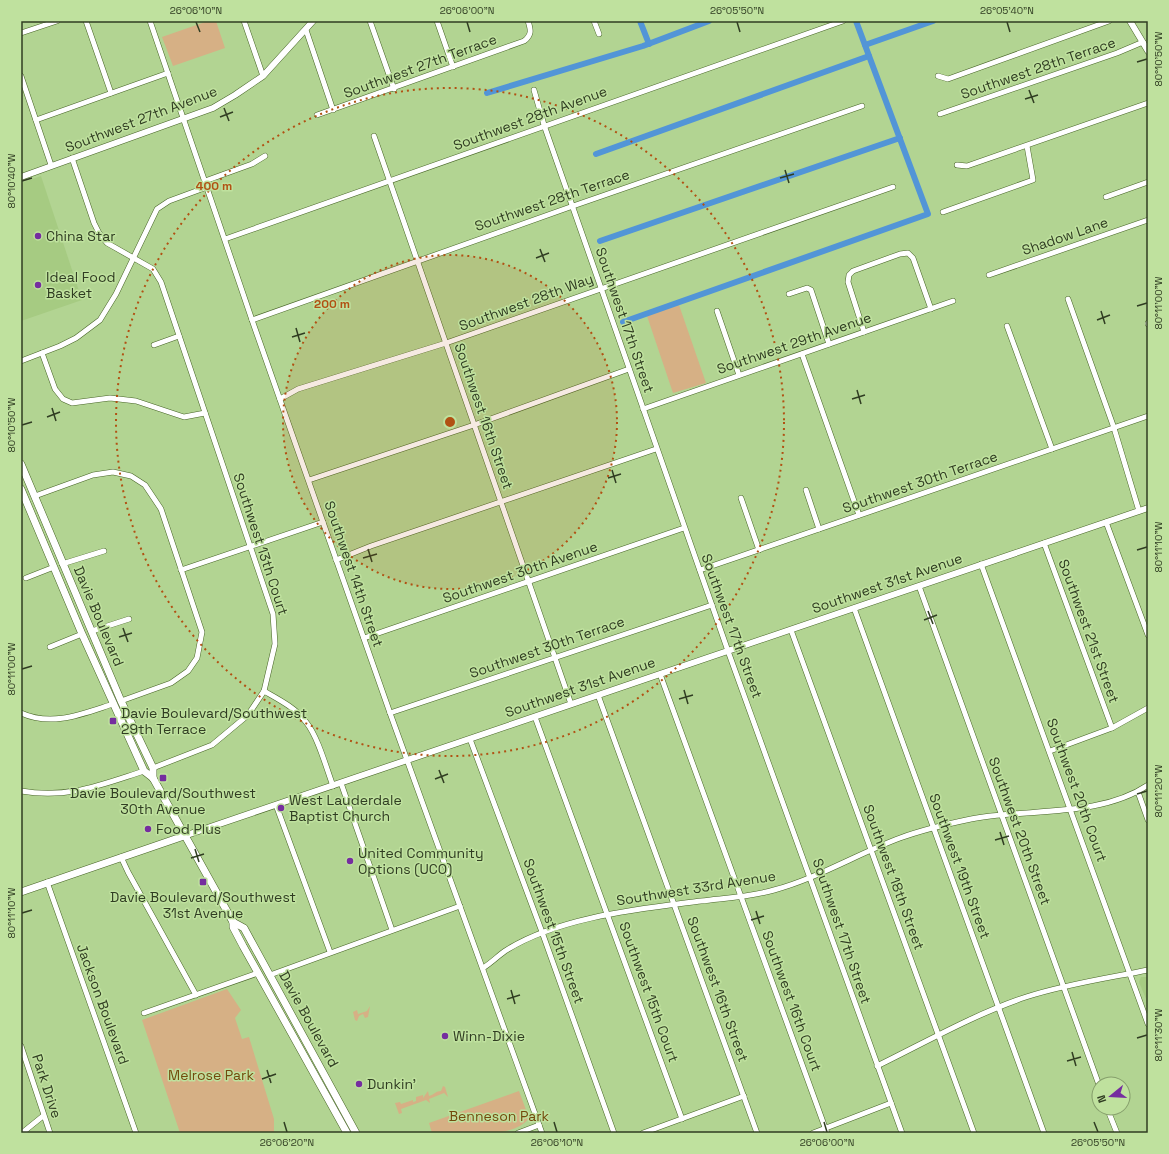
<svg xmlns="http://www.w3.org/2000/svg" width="1169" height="1154" font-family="'Space Grotesk',sans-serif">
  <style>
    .built { fill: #a6cb82 }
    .green { fill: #d6b085 }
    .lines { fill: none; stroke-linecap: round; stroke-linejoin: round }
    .canal { stroke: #5295d7; stroke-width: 6 }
    .minor-casing { stroke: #476426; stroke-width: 6 }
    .tertiary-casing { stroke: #476426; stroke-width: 7 }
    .secondary-casing { stroke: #476426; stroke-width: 8 }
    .minor { stroke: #fff; stroke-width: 5 }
    .tertiary { stroke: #fff; stroke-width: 6 }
    .secondary { stroke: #fff; stroke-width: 7 }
    .ticks { fill: none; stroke: #303d22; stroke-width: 1.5 }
    .ring { fill: none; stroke: #b15113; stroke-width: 2; stroke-dasharray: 2 4 }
    .poi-dot { fill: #752d9f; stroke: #bfe19e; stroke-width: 1.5 }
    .labels { text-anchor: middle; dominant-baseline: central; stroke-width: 3; stroke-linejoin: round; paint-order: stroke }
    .street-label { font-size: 14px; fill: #303d22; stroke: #bfe19e }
    .poi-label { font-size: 14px; fill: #303d22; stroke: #bfe19e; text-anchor: start }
    .park-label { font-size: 14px; fill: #734a0d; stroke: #bfe19e }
    .centre { fill: #b15113; stroke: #bfe19e; stroke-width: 2 }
    .ring-label { font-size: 12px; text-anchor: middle; font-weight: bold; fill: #b15113; stroke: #bfe19e; stroke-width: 3; stroke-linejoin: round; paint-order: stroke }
    .neatline { fill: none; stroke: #303d22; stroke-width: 1.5 }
    .ticks-label { font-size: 10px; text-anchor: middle; fill: #303d22 }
  </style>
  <rect width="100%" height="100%" fill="#b2d492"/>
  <!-- built -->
  <g class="built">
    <polygon points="41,176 82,300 21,321 21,183"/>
    <polygon points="1141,977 1148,977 1148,1004 1139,982"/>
  </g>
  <!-- green -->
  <g class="green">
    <polygon points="208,21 216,21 225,48 173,66 162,37"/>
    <polygon points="679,305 706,383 673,393 647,316"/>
    <polygon points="227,989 241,1010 235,1018 242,1039 249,1037 274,1119 274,1133 180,1133 142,1020"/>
    <polygon points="370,1006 368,1017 365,1018 363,1014 359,1016 357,1021 355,1020 353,1012 357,1010 358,1014 367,1011"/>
    <path d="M443,1086L445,1087L448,1097L444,1093L429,1099L430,1103L426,1100L401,1109L402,1113L399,1114L395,1103L400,1102L401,1104L413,1100V1102L416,1101V1097L423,1095V1098L428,1091L429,1096C435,1094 436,1091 441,1091Z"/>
    <path d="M519,1091L529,1118C514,1140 457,1133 432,1133L429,1123Z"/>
  </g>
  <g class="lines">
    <!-- canal -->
    <g class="canal">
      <polyline points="640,21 649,44"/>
      <polyline points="865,45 933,21"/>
      <polyline points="487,93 643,46 709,21"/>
      <polyline points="596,154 869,56"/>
      <polyline points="600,241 900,138"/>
      <polyline points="623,322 928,214 856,21"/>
    </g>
    <defs>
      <g id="minor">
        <polyline points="86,21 111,93"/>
        <polyline points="150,21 252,320 390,713 542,1133"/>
        <polyline points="244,21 263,76"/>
        <polyline points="370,21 394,89"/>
        <polyline points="437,21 453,67"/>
        <polyline points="594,21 599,34"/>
        <polyline points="306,30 333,110"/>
        <polyline points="21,33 57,21"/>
        <polyline points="21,76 51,165"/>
        <polyline points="938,76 948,79 1109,21"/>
        <polyline points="534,90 544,125 728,651 902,1133"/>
        <polyline points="940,114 1117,53 1143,42"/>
        <path d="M317,115L524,41C532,35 531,30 528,21"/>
        <polyline points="36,120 168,73"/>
        <polyline points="374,136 571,704"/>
        <path d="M72,158L94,223L99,233L107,243L153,269L161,282L273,614L275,644L264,691C278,699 296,708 306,722C318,737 326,767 333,786"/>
        <polyline points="957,165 967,166 1148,103"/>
        <polyline points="205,181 252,164 265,156"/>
        <polyline points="1106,197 1148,182"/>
        <polyline points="943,212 1033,180 1027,146"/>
        <polyline points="225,239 843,21"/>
        <polyline points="989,275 1148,220"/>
        <polyline points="789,294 807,288 811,290 829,344"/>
        <polyline points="1068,299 1114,428 1139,511"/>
        <polyline points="717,311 739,375"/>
        <polyline points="252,320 573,206 862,106"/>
        <polyline points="1148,323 1148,324"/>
        <polyline points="1007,326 1052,449"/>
        <polyline points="864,332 848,282 849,275 853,271 900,254 908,253 913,258 931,309"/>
        <polyline points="154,345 179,336"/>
        <polyline points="42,353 55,389 63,399 72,403 110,398 136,401 184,417 205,413"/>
        <polyline points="802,354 859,515"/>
        <polyline points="21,361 60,346 76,338 100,320 116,294 157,209 169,201 207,187"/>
        <polyline points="280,399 298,389 446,343 893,187"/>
        <polyline points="643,409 953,301"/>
        <polyline points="309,480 474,425 629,369"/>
        <polyline points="806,490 819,529"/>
        <polyline points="35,496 93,475 113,472 131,476 145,485 161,509 202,632 197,658 188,671 171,683 121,701"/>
        <polyline points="741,498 759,550"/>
        <polyline points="1106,522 1148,635"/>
        <polyline points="1044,543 1112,728"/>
        <polyline points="336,560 371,546 656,449"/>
        <polyline points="62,564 104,551"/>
        <polyline points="981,564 1148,1024"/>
        <polyline points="181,570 323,522"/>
        <polyline points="700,570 1148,416"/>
        <polyline points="26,578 54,567"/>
        <polyline points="919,586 1099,1085"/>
        <polyline points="854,608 1044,1133"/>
        <polyline points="791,630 974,1133"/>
        <polyline points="92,631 129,619"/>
        <polyline points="364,638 684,528"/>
        <polyline points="50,647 82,634"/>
        <polyline points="660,674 827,1133"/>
        <polyline points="598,695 757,1133"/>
        <path d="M21,713C52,727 82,714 113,704"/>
        <polyline points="390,713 712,605"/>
        <polyline points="535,717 682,1119"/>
        <polyline points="470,739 542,932 614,1133"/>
        <polyline points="1050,751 1112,728 1148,708"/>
        <polyline points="153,768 212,745 248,715 264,691"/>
        <polyline points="341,783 392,930"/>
        <path d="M21,791C68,799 100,785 144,771"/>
        <polyline points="1138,792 1148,820"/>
        <polyline points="276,805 330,952"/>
        <polyline points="121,857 128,872 196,995"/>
        <polyline points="47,882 136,1133"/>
        <path d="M483,968C491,963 498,956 505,951C558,917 639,909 701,901C725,898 750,897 774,890C818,878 857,854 900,838C922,830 947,824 971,819C1027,808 1099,818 1148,785"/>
        <polyline points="270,975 460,906"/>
        <polyline points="144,1013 258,973"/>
        <polyline points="21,1046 50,1133"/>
        <path d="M877,1066C926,1042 975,1014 1026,997C1066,984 1108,978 1148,970"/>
        <polyline points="1107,1108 1117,1133"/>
        <polyline points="22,1133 43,1116"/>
        <polyline points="518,1133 539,1125"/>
        <polyline points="643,1133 744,1096"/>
        <polyline points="813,1133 891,1103"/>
      </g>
      <g id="tertiary">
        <polyline points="1130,21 1148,51"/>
        <polyline points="21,177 213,108 235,95 263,76 313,21"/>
        <polyline points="184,836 1148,508"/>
      </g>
      <g id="secondary">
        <polyline points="21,464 121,701 153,768 153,778"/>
        <polyline points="21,489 82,634 144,771 153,778 233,922 233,927 243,946 347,1133"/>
        <polyline points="21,892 184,836"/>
        <polyline points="233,922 244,928 356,1133"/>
      </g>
    </defs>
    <!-- minor casing -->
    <use href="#minor" class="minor-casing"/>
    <!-- tertiary casing -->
    <use href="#tertiary" class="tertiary-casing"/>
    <!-- secondary casing -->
    <use href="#secondary" class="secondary-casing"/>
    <!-- minor -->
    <use href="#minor" class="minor"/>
    <!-- tertiary -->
    <use href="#tertiary" class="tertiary"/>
    <!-- secondary -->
    <use href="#secondary" class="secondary"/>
  </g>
  <!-- ticks -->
  <path class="ticks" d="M196,22L200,32M467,22L470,32M737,22L740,32M1007,22L1010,32M1137,62L1147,59M1029,90L1034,103M1025,99L1038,95M224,108L229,121M220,117L233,112M785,170L789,183M780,178L794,174M22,181L32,178M540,249L545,262M536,258L549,253M1137,306L1147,303M1101,311L1105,324M1097,320L1110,315M296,328L300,342M292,337L305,333M857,390L861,404M852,399L865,395M52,408L56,421M47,417L60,412M22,425L32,422M612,470L616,483M608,478L621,474M368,549L372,562M1137,550L1147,547M363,558L377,554M928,611L933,624M924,620L937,615M123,628L128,642M119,637L132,633M22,669L32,666M684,690L688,704M679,699L693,695M439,770L444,783M435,779L448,774M1137,794L1147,791M1000,832L1004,845M995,840L1009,836M195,849L199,862M191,858L204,854M756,911L760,924M22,913L32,910M751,920L764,916M511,990L515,1004M507,999L520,995M1137,1038L1147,1035M1072,1052L1076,1066M1067,1061L1081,1057M267,1070L271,1083M262,1079L276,1074M284,1122L287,1132M554,1122L557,1132M824,1122L827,1132M1094,1122L1098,1132"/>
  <!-- distance rings -->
  <circle cx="450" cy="422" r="167" fill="#b15113" fill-opacity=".12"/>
  <g class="ring">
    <circle cx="450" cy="422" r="167"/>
    <circle cx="450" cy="422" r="334"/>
  </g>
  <!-- markers -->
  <g class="poi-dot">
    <circle cx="38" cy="236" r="4"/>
    <circle cx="38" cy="285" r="4"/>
    <rect x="109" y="717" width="8" height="8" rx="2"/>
    <rect x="159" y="774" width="8" height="8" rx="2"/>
    <circle cx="281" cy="808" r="4"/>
    <circle cx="148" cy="829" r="4"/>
    <circle cx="350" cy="861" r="4"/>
    <rect x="199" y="878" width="8" height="8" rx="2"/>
    <circle cx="445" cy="1036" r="4"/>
    <circle cx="359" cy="1084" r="4"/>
  </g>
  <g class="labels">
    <!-- street labels -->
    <g class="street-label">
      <text transform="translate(420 66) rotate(-20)">Southwest 27th Terrace</text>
      <text transform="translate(1038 68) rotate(-19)">Southwest 28th Terrace</text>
      <text transform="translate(530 118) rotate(-20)">Southwest 28th Avenue</text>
      <text transform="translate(141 119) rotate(-21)">Southwest 27th Avenue</text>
      <text transform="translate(552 200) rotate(-19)">Southwest 28th Terrace</text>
      <text transform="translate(1065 236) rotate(-19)">Shadow Lane</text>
      <text transform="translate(526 302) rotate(-20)">Southwest 28th Way</text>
      <text transform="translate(625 320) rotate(71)">Southwest 17th Street</text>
      <text transform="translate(794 343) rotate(-19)">Southwest 29th Avenue</text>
      <text transform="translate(484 416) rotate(71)">Southwest 16th Street</text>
      <text transform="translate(920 482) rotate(-19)">Southwest 30th Terrace</text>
      <text transform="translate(261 544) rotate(72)">Southwest 13th Court</text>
      <text transform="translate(520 572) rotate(-19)">Southwest 30th Avenue</text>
      <text transform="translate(354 574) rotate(71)">Southwest 14th Street</text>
      <text transform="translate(887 583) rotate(-19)">Southwest 31st Avenue</text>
      <text transform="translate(99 616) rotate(67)">Davie Boulevard</text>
      <text transform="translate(732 626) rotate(70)">Southwest 17th Street</text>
      <text transform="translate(1089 631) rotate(70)">Southwest 21st Street</text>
      <text transform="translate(547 647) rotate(-19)">Southwest 30th Terrace</text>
      <text transform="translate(580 687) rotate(-19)">Southwest 31st Avenue</text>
      <text transform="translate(1077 790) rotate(70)">Southwest 20th Court</text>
      <text transform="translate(1020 831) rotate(70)">Southwest 20th Street</text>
      <text transform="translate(960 866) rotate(70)">Southwest 19th Street</text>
      <text transform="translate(894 877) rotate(70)">Southwest 18th Street</text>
      <text transform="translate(696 888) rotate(-9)">Southwest 33rd Avenue</text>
      <text transform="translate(554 931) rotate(70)">Southwest 15th Street</text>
      <text transform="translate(842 931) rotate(71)">Southwest 17th Street</text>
      <text transform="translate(718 989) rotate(70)">Southwest 16th Street</text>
      <text transform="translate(649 992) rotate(70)">Southwest 15th Court</text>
      <text transform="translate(792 1001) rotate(70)">Southwest 16th Court</text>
      <text transform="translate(103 1004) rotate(70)">Jackson Boulevard</text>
      <text transform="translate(309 1019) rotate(61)">Davie Boulevard</text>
      <text transform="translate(47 1086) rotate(72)">Park Drive</text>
    </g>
    <!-- poi labels -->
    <g class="poi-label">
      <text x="46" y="236">China Star</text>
      <text x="46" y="277">Ideal Food<tspan x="46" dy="16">Basket</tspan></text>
      <text x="121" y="713">Davie Boulevard/Southwest<tspan x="121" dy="16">29th Terrace</tspan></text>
      <text x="163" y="793" text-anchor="middle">Davie Boulevard/Southwest<tspan x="163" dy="16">30th Avenue</tspan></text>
      <text x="289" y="800">West Lauderdale<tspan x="289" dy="16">Baptist Church</tspan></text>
      <text x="156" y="829">Food Plus</text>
      <text x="358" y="853">United Community<tspan x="358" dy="16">Options (UCO)</tspan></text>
      <text x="203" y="897" text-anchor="middle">Davie Boulevard/Southwest<tspan x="203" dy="16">31st Avenue</tspan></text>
      <text x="453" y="1036">Winn-Dixie</text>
      <text x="367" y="1084">Dunkin'</text>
    </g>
    <!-- park labels -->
    <g class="park-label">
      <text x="211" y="1075">Melrose Park</text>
      <text x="499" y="1116">Benneson Park</text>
    </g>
  </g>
  <circle cx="450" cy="422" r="6" class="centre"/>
  <g class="ring-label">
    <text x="214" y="190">400 m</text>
    <text x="332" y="308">200 m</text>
  </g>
  <!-- border -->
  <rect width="1169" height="1154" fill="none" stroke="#bfe19e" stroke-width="44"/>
  <!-- north arrow -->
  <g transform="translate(1111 1096) rotate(252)"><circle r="19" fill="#bfe19e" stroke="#869f6c"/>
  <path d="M0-3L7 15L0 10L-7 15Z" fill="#752d9f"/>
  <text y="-6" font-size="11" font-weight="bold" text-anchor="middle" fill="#303d22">N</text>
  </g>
  <rect x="22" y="22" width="1125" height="1110" class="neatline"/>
  <g class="ticks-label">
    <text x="196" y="14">26°06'10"N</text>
    <text x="467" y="14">26°06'00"N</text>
    <text x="737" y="14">26°05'50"N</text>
    <text x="1007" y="14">26°05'40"N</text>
    <text transform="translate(1158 59) rotate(-90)" y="4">80°10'50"W</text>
    <text transform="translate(11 181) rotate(-90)" y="4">80°10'40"W</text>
    <text transform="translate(1158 303) rotate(-90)" y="4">80°11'00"W</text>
    <text transform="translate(11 425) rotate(-90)" y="4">80°10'50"W</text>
    <text transform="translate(1158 547) rotate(-90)" y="4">80°11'10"W</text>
    <text transform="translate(11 669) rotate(-90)" y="4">80°11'00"W</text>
    <text transform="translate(1158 791) rotate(-90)" y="4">80°11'20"W</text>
    <text transform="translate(11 913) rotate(-90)" y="4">80°11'10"W</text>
    <text transform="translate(1158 1035) rotate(-90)" y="4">80°11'30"W</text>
    <text x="287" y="1146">26°06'20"N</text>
    <text x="557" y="1146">26°06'10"N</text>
    <text x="827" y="1146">26°06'00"N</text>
    <text x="1098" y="1146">26°05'50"N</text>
  </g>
</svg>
